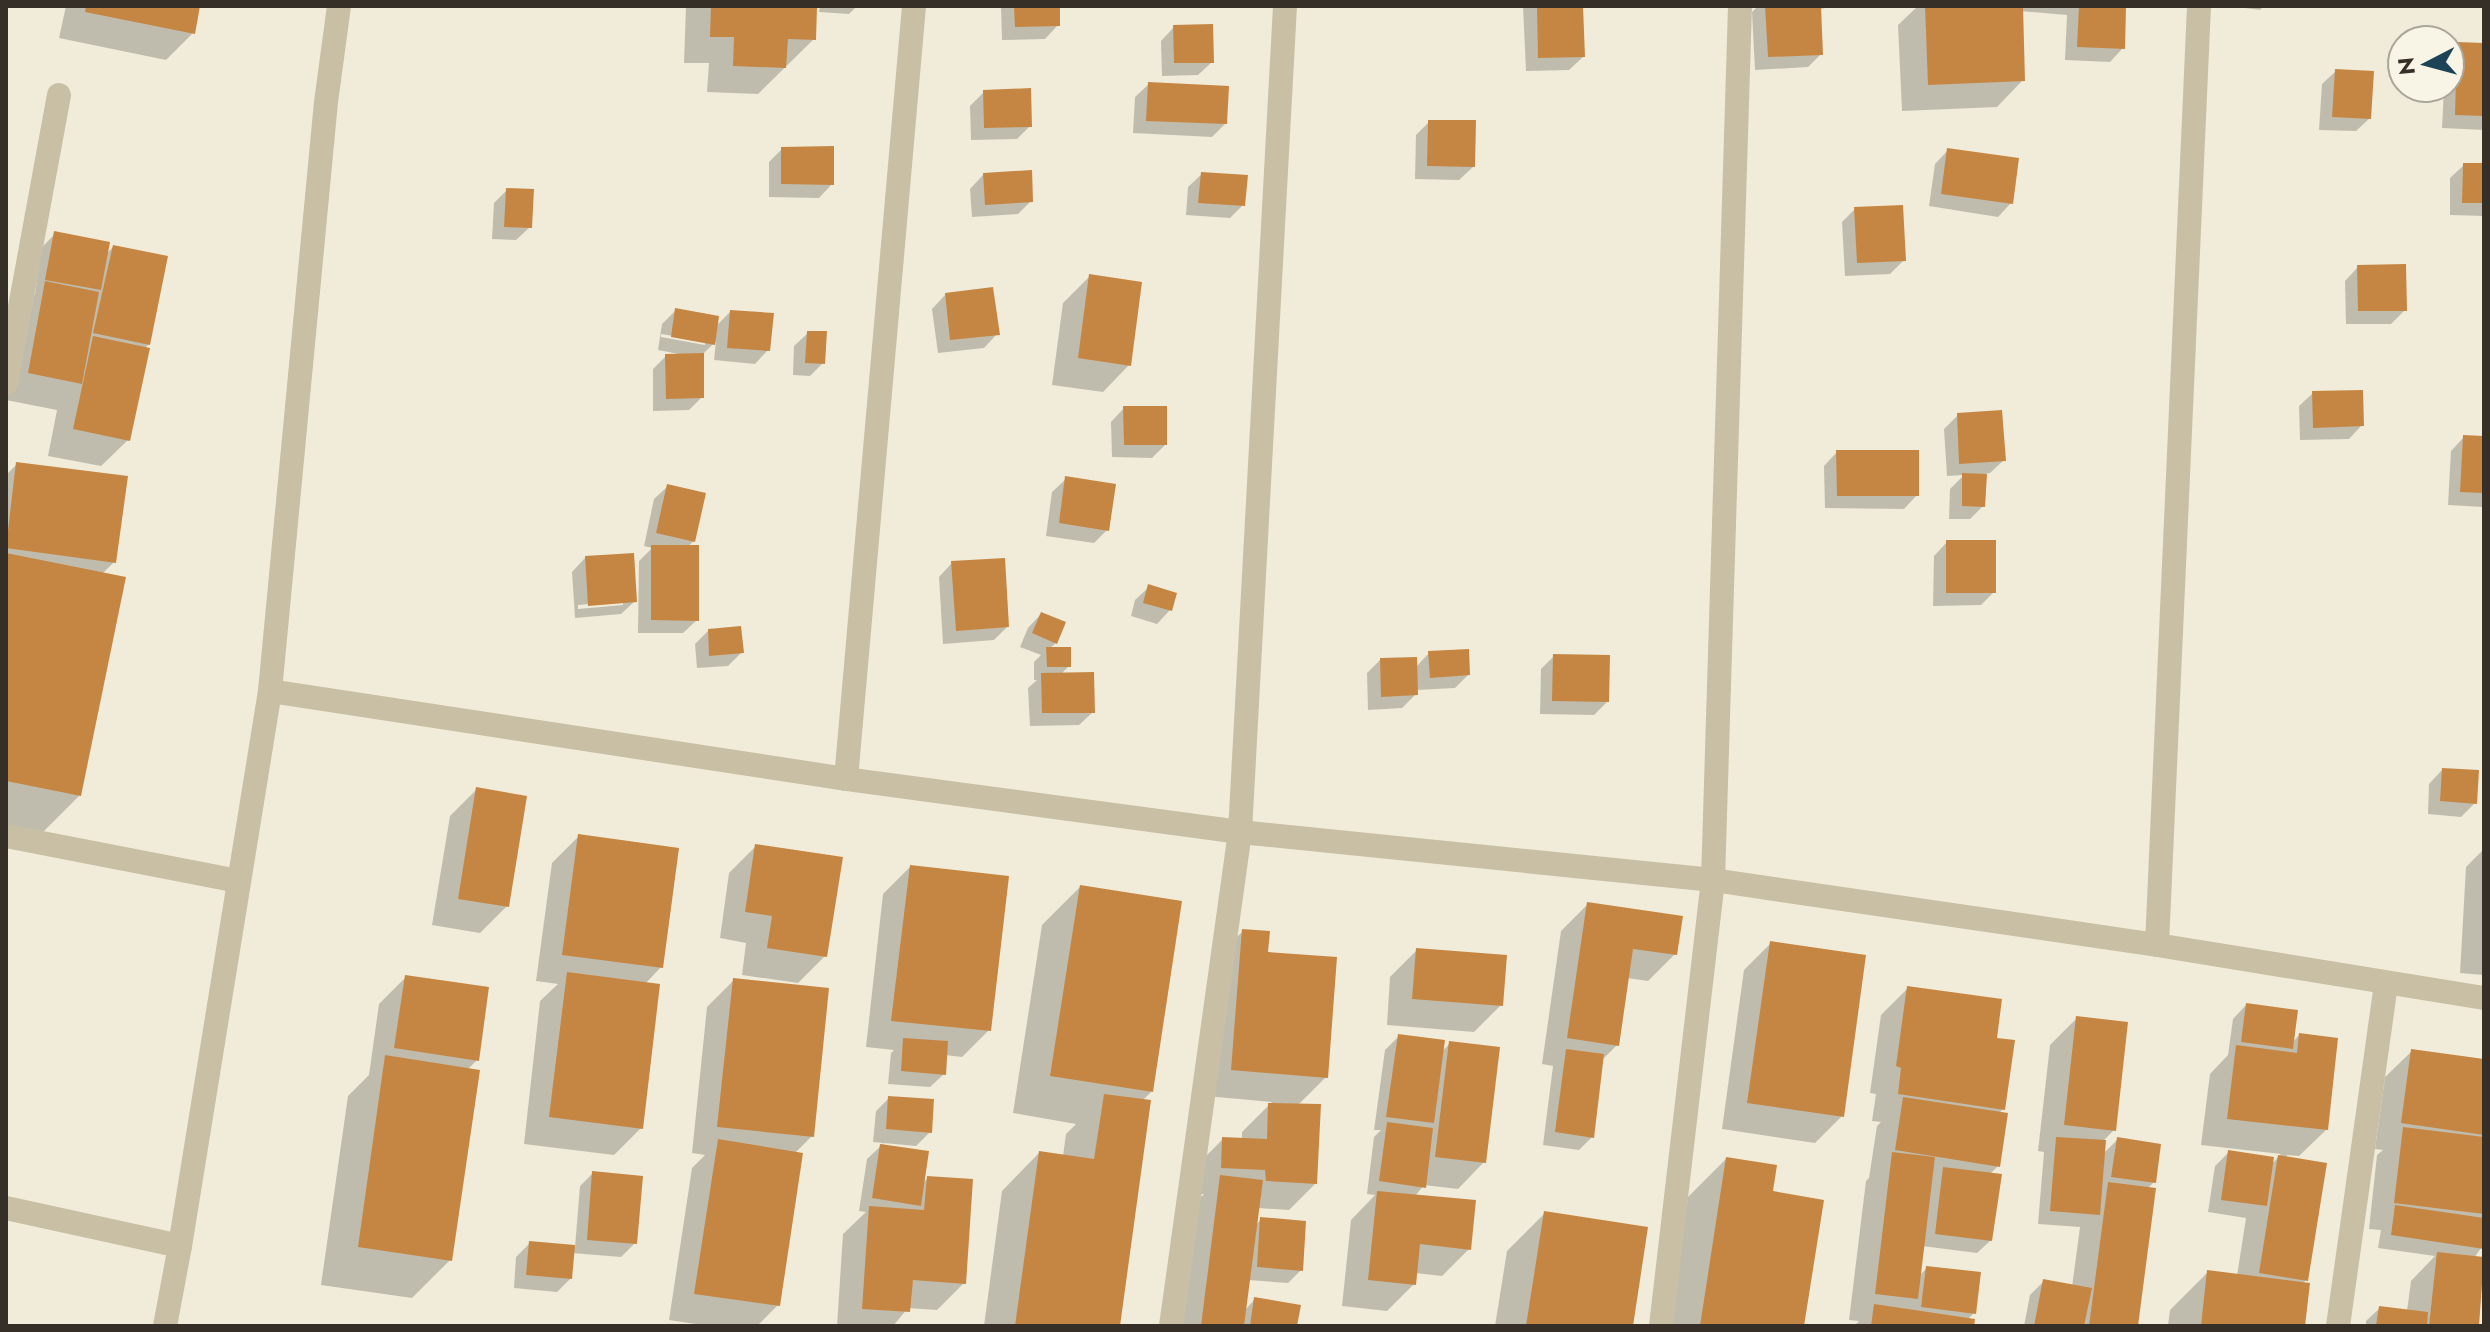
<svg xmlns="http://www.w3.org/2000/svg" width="2490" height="1332" font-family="Jost,sans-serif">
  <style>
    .shadow { fill: #0003; fill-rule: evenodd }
    .building { fill: #c68643 }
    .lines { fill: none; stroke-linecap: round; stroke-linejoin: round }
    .minor { stroke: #c9bfa5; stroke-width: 24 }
  </style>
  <rect width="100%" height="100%" fill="#f1ecd9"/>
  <!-- shadow -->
  <g class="shadow">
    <polygon points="66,6 198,6 193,33 166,60 59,38"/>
    <polygon points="686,6 815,6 814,39 758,94 707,92 709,63 684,63"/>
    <polygon points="820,6 857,6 849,14 819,12"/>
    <polygon points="1001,6 1058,6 1058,25 1045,39 1002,40"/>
    <polygon points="1523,6 1581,6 1583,57 1569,70 1526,71"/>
    <polygon points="1758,6 1837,6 1820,9 1821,54 1808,67 1755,70 1752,12"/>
    <polygon points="1918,6 2124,6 2123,48 2110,62 2065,60 2067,15 2021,11 2023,80 1997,107 1902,111 1898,25"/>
    <polygon points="2230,6 2264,6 2260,10"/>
    <polygon points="1174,27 1212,62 1198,75 1162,76 1161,41"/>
    <polygon points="2458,44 2484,45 2484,130 2442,128 2444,88 2450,88 2450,52"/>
    <polygon points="2336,71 2370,118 2356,131 2319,130 2322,84"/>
    <polygon points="1149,84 1225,124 1212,137 1133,133 1135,97"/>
    <polygon points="984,92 1030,126 1017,139 971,140 970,106"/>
    <polygon points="1429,122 1473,167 1459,180 1415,179 1416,135"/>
    <polygon points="782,149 832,184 819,198 769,197 769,162"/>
    <polygon points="1948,150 2011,203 1998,217 1929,206 1935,164"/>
    <polygon points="2464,165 2484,165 2484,216 2450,215 2450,178"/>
    <polygon points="1202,174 1243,205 1230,218 1186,215 1188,187"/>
    <polygon points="983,175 1031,201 1018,214 972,217 970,189"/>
    <polygon points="507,190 530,227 516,240 492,239 494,203"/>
    <polygon points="1855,209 1904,260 1890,274 1845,276 1842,222"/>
    <polygon points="55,234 106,254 113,247 149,344 144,349 128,440 101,466 48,456 57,410 6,400 6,379 18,310 35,294 42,247"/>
    <polygon points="2358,267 2405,310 2391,324 2346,324 2345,281"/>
    <polygon points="1090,276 1129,365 1103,392 1052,385 1063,303"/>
    <polygon points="945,295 997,334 984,348 938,353 932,309"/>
    <path d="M676,310L716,326L730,312L768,350L755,364L714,360L716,341L702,355V397L689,410L653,411V369L666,356H679V354L658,350L662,324ZM661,334L705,341V345L661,337Z"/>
    <polygon points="808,333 823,363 810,376 793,375 794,346"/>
    <polygon points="2313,393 2362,425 2349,439 2300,440 2299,406"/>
    <polygon points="1124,408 1165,445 1152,458 1112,457 1111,422"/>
    <polygon points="1958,415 2004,460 1990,473 1985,474 1983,506 1970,519 1949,519 1950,489 1964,475 1947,476 1944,429"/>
    <polygon points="2464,437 2484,438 2484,507 2448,505 2451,451"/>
    <polygon points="1837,452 1917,495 1904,509 1825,508 1824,466"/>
    <polygon points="17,464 114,562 102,574 80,795 42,833 6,826 6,475"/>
    <polygon points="1066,479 1107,530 1094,543 1046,536 1052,492"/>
    <polygon points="668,486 694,541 687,547 697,620 683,633 638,633 639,561 652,548 644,546 654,499"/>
    <polygon points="1947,542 1994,592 1981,605 1933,606 1934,556"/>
    <path d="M585,558L635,601L621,614L575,618L572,572ZM623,601V605L578,609V605Z"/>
    <polygon points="952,563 1007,627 994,640 943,644 939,577"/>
    <polygon points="1149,587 1170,610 1157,624 1131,616 1135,600"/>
    <polygon points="1041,614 1056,643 1049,649 1069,666 1060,675 1093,712 1079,725 1030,726 1028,688 1037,680 1034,680 1034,662 1041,655 1020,647 1028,628"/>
    <polygon points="708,631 741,653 728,666 697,668 695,644"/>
    <polygon points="1429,653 1468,675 1455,688 1416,690 1416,694 1402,708 1368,710 1367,673 1380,660 1415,668"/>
    <polygon points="1554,656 1607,702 1594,715 1540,714 1541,669"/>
    <polygon points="2442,770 2475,803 2461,817 2428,814 2429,784"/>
    <polygon points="477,789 507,906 480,933 432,925 450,816"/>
    <polygon points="579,836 661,967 645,984 641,1128 614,1155 524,1144 540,1001 558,984 536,981 552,863"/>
    <polygon points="756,846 825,956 798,983 742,975 746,943 720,938 729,873"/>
    <polygon points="2484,849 2484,975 2460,973 2466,867"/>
    <polygon points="910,867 989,1030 962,1057 945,1055 944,1074 930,1087 888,1084 891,1053 894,1050 866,1047 883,894"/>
    <polygon points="1080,887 1151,1092 1142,1101 1118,1326 984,1326 1002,1191 1039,1153 1063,1156 1066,1134 1076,1124 1013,1113 1042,925"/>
    <polygon points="1588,904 1675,954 1648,981 1627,978 1617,1045 1602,1060 1592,1137 1579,1150 1543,1145 1553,1066 1542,1064 1561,931"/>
    <polygon points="1243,931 1266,953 1326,1077 1297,1106 1316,1183 1289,1210 1258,1208 1256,1225 1261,1219 1301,1270 1288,1283 1248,1280 1245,1310 1255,1299 1295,1326 1178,1326 1194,1204 1204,1194 1195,1194 1196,1166 1223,1139 1242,1140 1242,1132 1272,1102 1205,1096 1216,958"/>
    <polygon points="1770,944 1842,1116 1815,1143 1722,1129 1744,970"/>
    <polygon points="1417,950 1501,1005 1474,1032 1387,1025 1390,977"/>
    <polygon points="406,977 477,1060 467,1070 450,1260 412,1298 321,1285 348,1096 369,1075 379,1004"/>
    <polygon points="734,980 812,1136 795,1153 778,1305 757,1326 709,1326 669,1320 692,1168 705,1155 692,1153 707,1007"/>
    <polygon points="1908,988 1995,1040 2003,1109 1998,1114 1998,1166 1990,1174 1991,1240 1977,1253 1922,1246 1918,1277 1927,1268 1974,1313 1967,1320 1972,1326 1854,1326 1859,1321 1849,1320 1866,1181 1869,1178 1877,1126 1881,1122 1872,1121 1876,1094 1870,1093 1881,1015"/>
    <polygon points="2246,1005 2292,1043 2299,1035 2326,1130 2299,1156 2287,1155 2287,1158 2306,1280 2302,1284 2303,1326 2168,1326 2170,1310 2208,1272 2237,1276 2246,1218 2208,1212 2215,1166 2229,1152 2271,1165 2281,1154 2201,1145 2210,1074 2228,1055 2233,1019"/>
    <polygon points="2077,1018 2114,1130 2104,1140 2103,1154 2118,1139 2154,1182 2147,1189 2136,1326 2024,1326 2030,1295 2044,1281 2072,1287 2080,1227 2038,1224 2044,1152 2038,1151 2050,1045"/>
    <polygon points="1399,1036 1442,1052 1450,1043 1484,1162 1458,1189 1424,1185 1415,1196 1469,1249 1442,1276 1415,1273 1414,1284 1387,1311 1342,1306 1351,1220 1375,1195 1367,1194 1374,1137 1381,1130 1374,1130 1385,1050"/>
    <polygon points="2412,1051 2484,1061 2484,1244 2474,1258 2477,1326 2366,1326 2366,1321 2380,1308 2407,1311 2411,1281 2435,1256 2378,1248 2381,1230 2369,1229 2377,1155 2383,1150 2375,1149 2385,1077"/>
    <polygon points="889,1098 930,1132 916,1146 884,1143 884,1146 922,1184 928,1178 964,1283 937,1310 908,1308 893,1326 837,1326 843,1234 866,1212 859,1211 867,1159 884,1143 873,1142 876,1111"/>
    <polygon points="1726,1159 1770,1192 1802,1326 1668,1326 1688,1197"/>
    <polygon points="593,1173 635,1243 621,1257 572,1253 571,1278 557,1292 514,1288 516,1257 530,1243 575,1247 580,1186"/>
    <polygon points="1545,1213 1631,1326 1495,1326 1507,1251"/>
  </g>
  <!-- building -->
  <g class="building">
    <polygon points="86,6 200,6 195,34 85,12"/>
    <polygon points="711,6 817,6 816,40 788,39 786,68 733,66 734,37 710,37"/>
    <polygon points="1014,6 1060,6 1060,26 1015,27"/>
    <polygon points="1537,6 1583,6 1585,57 1538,58"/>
    <polygon points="1765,6 1821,6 1823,55 1768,57"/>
    <polygon points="1925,6 2023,6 2025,81 1928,85"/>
    <polygon points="2079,6 2126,6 2125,49 2077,47"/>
    <polygon points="1213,24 1214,63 1174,63 1173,25"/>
    <polygon points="2457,42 2484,43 2484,116 2455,115"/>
    <polygon points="2335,69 2374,71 2371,119 2332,117"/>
    <polygon points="1148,82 1229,86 1227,124 1146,121"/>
    <polygon points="1031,88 1032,127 984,128 983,90"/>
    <polygon points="1428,120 1476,120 1475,167 1427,166"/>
    <polygon points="834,146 834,185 781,184 781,147"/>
    <polygon points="1947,148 2019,158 2013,204 1941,194"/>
    <polygon points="2463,163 2484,163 2484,203 2462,203"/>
    <polygon points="1032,170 1033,202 985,205 983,173"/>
    <polygon points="1201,172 1248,175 1245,206 1198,203"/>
    <polygon points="506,188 534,189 532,228 504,227"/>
    <polygon points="1903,205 1906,261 1857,263 1854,207"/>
    <polygon points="54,231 110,242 101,290 45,280"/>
    <polygon points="113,245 168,256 150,345 93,333"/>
    <polygon points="2406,264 2407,311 2358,311 2357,265"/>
    <polygon points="1089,274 1142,282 1131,366 1078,358"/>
    <polygon points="45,281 99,292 82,384 28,373"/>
    <polygon points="993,287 1000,335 950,340 945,293"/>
    <polygon points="675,308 719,316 715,345 671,337"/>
    <polygon points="730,310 774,313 770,351 727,348"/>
    <polygon points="807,331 827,331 825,364 805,363"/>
    <polygon points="93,336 150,348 130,441 73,429"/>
    <polygon points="704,353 704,398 666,399 665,354"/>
    <polygon points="2363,390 2364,426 2313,428 2312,391"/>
    <polygon points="1123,406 1167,406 1167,445 1124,445"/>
    <polygon points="2002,410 2006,461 1959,464 1957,413"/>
    <polygon points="2463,435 2484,436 2484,493 2460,492"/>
    <polygon points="1836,450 1919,450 1919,496 1837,496"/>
    <polygon points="16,462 128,476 116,563 6,548"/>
    <polygon points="1962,473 1987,474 1985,507 1962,506"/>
    <polygon points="1065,476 1116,484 1109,531 1059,523"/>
    <polygon points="667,484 706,493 695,542 656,533"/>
    <rect x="1946" y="540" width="50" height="53"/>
    <polygon points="651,545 699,545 699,621 651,620"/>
    <polygon points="6,553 126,577 81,796 6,781"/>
    <polygon points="634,553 637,602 588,606 585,556"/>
    <polygon points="1005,558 1009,627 956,631 951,561"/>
    <polygon points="1148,584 1177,593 1172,611 1143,603"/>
    <polygon points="1041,612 1066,622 1057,644 1032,633"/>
    <polygon points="741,626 744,653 709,656 708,629"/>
    <polygon points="1046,647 1071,647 1071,667 1047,667"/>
    <polygon points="1469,649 1470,675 1430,678 1428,651"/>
    <polygon points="1553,654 1610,655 1609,702 1552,701"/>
    <polygon points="1417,657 1418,695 1381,697 1380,658"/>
    <polygon points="1094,672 1095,713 1042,713 1041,673"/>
    <polygon points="2442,768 2479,770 2477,804 2440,801"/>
    <polygon points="476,787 527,796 509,907 458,899"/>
    <polygon points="578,834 679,848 663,968 562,955"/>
    <polygon points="755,844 843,857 827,957 767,948 772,916 745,912"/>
    <polygon points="910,865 1009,876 991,1031 891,1021"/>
    <polygon points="1080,885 1182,901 1153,1092 1050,1076"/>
    <polygon points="1587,902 1683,916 1677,955 1633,949 1619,1046 1567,1038"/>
    <polygon points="1242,929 1270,931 1268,952 1337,957 1328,1078 1231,1070"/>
    <polygon points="1770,941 1866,955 1844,1117 1747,1103"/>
    <polygon points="1416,948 1507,955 1503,1006 1412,999"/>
    <polygon points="567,972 660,984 643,1129 549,1117"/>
    <polygon points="405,975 489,987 479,1061 394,1048"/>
    <polygon points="733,978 829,988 814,1137 717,1127"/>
    <polygon points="1907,986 2002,999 1997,1038 2015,1040 2005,1110 1898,1094 1901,1068 1896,1066"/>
    <polygon points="2246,1003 2298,1010 2293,1049 2241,1042"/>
    <polygon points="2076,1016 2128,1022 2116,1131 2064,1125"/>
    <polygon points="2299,1033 2338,1038 2328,1130 2227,1119 2236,1045 2297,1053"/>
    <polygon points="1398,1034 1445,1040 1434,1123 1386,1117"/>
    <polygon points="903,1038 948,1041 946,1075 901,1071"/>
    <polygon points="1449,1041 1500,1047 1486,1163 1435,1157"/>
    <polygon points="1566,1049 1604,1054 1594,1138 1555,1132"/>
    <polygon points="2411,1049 2484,1059 2484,1135 2401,1123"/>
    <polygon points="385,1055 480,1070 452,1261 358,1247"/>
    <polygon points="1104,1094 1151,1100 1120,1326 1015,1326 1039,1151 1094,1159"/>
    <polygon points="888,1096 934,1099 932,1133 886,1129"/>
    <polygon points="1903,1097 2008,1113 2000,1167 1895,1150"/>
    <polygon points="1268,1103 1321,1104 1317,1184 1266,1181 1265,1170 1221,1168 1222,1137 1267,1139"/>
    <polygon points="1387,1122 1433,1128 1426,1188 1379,1181"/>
    <polygon points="2403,1127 2484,1137 2484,1214 2394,1203"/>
    <polygon points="2056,1137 2106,1140 2100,1215 2050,1211"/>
    <polygon points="2117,1137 2161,1144 2156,1183 2111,1177"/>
    <polygon points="718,1139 803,1153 780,1306 694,1294"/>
    <polygon points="880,1144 929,1151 921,1206 872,1198"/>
    <polygon points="2228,1150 2274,1157 2267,1206 2221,1200"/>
    <polygon points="1892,1152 1935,1157 1918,1299 1875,1294"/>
    <polygon points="2278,1155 2327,1163 2308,1281 2259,1273"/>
    <polygon points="1726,1157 1777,1165 1773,1191 1824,1200 1804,1326 1700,1326"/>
    <polygon points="1943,1167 2002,1174 1992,1241 1935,1234"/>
    <polygon points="592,1171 643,1176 637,1244 587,1240"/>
    <polygon points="1220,1175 1263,1180 1244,1326 1201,1326"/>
    <polygon points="927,1176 973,1179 966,1284 913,1280 910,1312 862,1309 869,1206 924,1210"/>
    <polygon points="2108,1182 2156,1188 2138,1326 2089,1326"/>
    <polygon points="1377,1191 1476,1200 1471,1250 1420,1244 1416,1285 1368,1280"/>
    <polygon points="2395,1205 2484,1218 2484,1249 2391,1235"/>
    <polygon points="1544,1211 1648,1227 1633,1326 1526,1326"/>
    <polygon points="1260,1217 1306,1221 1303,1271 1257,1267"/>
    <polygon points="529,1241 575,1245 572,1279 526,1275"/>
    <polygon points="2437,1252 2484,1257 2479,1326 2429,1326"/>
    <polygon points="1926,1266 1981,1272 1976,1314 1921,1307"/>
    <polygon points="2207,1270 2310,1283 2305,1326 2201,1326"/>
    <polygon points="2043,1279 2092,1288 2084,1326 2034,1326"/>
    <polygon points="1254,1297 1301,1305 1297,1326 1250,1326"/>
    <polygon points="1874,1304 1975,1319 1974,1326 1871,1326"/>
    <polygon points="2379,1306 2428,1312 2427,1326 2376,1326"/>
  </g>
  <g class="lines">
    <!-- minor -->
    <g class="minor">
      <polyline points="6,383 59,95"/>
      <polyline points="270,691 846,779 1240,832 1713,880 2157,945 2484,998"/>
      <polyline points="846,779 914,6"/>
      <polyline points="6,836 238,881"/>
      <polyline points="2157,945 2199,6"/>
      <polyline points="6,1208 180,1246"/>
      <polyline points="165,1326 180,1246 270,691 326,102 339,6"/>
      <polyline points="1171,1326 1240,832 1285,6"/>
      <polyline points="1661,1326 1713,880 1740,6"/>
      <polyline points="2338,1326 2386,984"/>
    </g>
  </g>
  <!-- border -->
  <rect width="2490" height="1332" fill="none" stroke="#352f27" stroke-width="16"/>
  <!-- north arrow -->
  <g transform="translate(2426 64) rotate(264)"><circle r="38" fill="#f9f5e6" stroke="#aba69a" stroke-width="2"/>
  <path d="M0-6L14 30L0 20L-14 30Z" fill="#1c4356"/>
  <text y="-12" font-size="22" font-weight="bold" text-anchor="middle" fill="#352f27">N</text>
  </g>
</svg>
